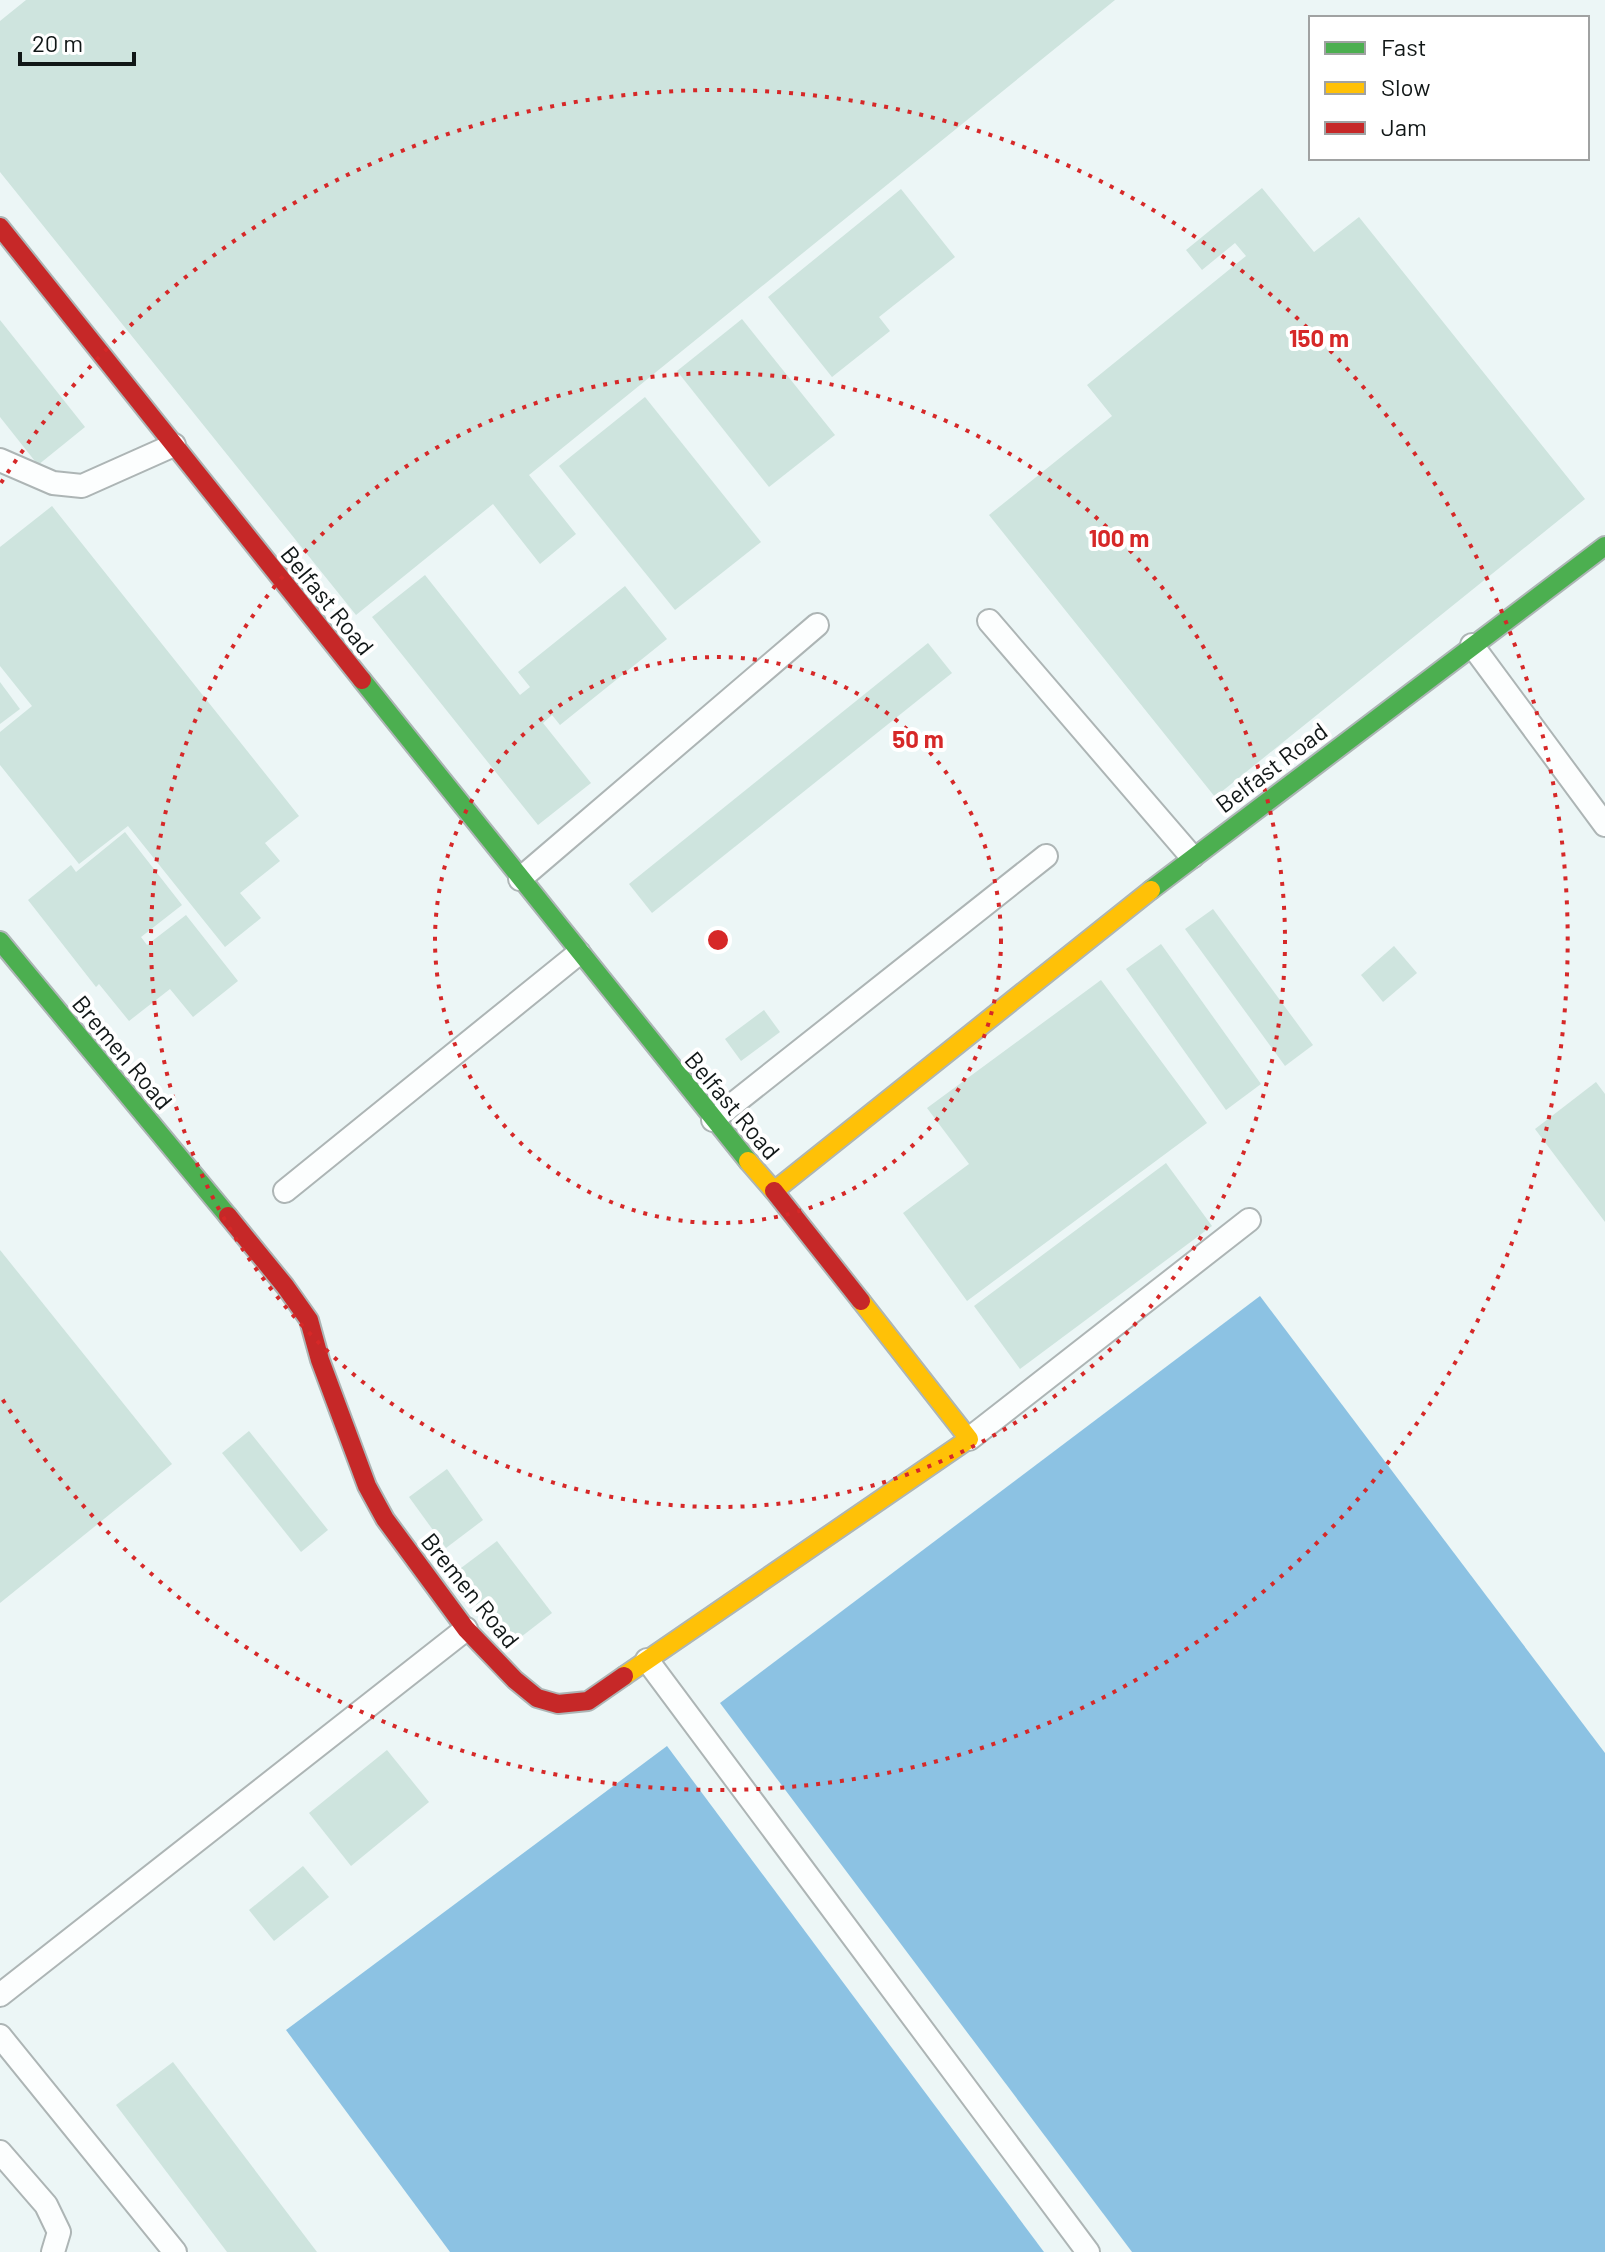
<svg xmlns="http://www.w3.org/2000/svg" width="1605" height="2252" font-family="Barlow,sans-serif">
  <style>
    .water { fill: #8cc2e3 }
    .building { fill: #cee4de }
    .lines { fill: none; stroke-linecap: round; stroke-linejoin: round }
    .lane-casing { stroke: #adb5b5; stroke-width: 26 }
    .fast-casing { stroke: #adb5b5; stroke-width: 22 }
    .slow-casing { stroke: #adb5b5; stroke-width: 22 }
    .jam-casing { stroke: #adb5b5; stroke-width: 22 }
    .lane { stroke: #fcfefe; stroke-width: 22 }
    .fast { stroke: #4caf50; stroke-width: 18 }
    .slow { stroke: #ffc107; stroke-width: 18 }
    .jam { stroke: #c62828; stroke-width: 18 }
    .ring { fill: none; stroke: #d62828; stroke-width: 4; stroke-dasharray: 4 8 }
    .labels { text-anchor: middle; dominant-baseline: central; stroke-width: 8; stroke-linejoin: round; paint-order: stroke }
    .street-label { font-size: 24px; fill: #111717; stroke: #fff }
    .centre { fill: #d62828; stroke: #fff; stroke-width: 4 }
    .ring-label { font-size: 24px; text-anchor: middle; font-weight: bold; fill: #d62828; stroke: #fff; stroke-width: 8; stroke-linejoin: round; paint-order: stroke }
  </style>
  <rect width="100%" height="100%" fill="#ecf6f6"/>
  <!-- water -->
  <g class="water">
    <polygon points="1260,1296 1605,1753 1605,2252 1132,2252 720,1703"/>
    <polygon points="667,1746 1044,2252 450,2252 286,2030"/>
  </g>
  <!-- building -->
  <g class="building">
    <polygon points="26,0 1115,0 529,475 576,534 540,564 493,504 356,615 0,172 0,21"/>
    <polygon points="1262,188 1314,252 1359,217 1585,499 1215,797 989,515 1112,416 1087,385 1246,256 1235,243 1202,270 1186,250"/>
    <polygon points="901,189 955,257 879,317 890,331 832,377 768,297"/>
    <polygon points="742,319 835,435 769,487 677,371"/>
    <polygon points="0,320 85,427 38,465 0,417"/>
    <polygon points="645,397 761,542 675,610 559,466"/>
    <polygon points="52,506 299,816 265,843 280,861 240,893 261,918 225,947 128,826 79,864 0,765 0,732 32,706 0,666 0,547"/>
    <polygon points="425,575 520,695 530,687 518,672 625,586 667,639 560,725 552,715 543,723 591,783 538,825 372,617"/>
    <polygon points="928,643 952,673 652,913 629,884"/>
    <polygon points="0,682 20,709 0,724"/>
    <polygon points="125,832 182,905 141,937 147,945 186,915 238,981 193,1017 170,989 129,1021 99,984 96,987 28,900 71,865 76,872"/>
    <polygon points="1213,909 1313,1045 1285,1066 1185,929"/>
    <polygon points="1161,944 1261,1084 1226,1110 1126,969"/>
    <polygon points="1394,946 1417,973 1383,1002 1361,975"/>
    <polygon points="1101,980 1207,1123 967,1301 903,1213 969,1164 927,1108"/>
    <polygon points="764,1010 780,1032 741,1061 725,1039"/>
    <polygon points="1596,1082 1605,1094 1605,1222 1535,1129"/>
    <polygon points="1166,1163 1212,1226 1020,1369 974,1306"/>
    <polygon points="0,1250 172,1464 0,1603"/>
    <polygon points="249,1431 328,1530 301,1552 222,1453"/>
    <polygon points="447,1469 483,1520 446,1548 409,1497"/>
    <polygon points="497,1541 552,1613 508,1647 453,1574"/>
    <polygon points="387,1750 429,1802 351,1866 309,1813"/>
    <polygon points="303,1866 329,1897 274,1941 249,1910"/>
    <polygon points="173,2062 317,2252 227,2252 116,2105"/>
  </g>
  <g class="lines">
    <defs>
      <g id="lane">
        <polyline points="0,460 53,483 82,486 174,445"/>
        <polyline points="989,621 1192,857"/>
        <polyline points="1472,645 1605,825"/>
        <polyline points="520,879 817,625"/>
        <polyline points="713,1120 1046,856"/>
        <polyline points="285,1191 579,953"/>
        <polyline points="969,1439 1249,1220"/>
        <polyline points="647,1660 1088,2252"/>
        <polyline points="0,1995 466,1629"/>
        <polyline points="0,2036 175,2252"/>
        <polyline points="0,2152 46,2205 59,2232 53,2252"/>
      </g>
      <g id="fast">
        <polyline points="362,680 748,1161"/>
        <polyline points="1151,890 1605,546"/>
        <polyline points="0,941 228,1216"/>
      </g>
      <g id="slow">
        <polyline points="748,1161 774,1191 1151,890"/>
        <polyline points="624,1676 969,1439 861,1301"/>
      </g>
      <g id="jam">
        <polyline points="0,227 362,680"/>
        <polyline points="774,1191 861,1301"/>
        <polyline points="228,1216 285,1286 309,1320 320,1360 367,1486 385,1519 466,1629 515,1680 537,1698 558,1704 588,1701 624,1676"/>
      </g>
    </defs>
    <!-- lane casing -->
    <use href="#lane" class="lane-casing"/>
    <!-- fast casing -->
    <use href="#fast" class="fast-casing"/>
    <!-- slow casing -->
    <use href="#slow" class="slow-casing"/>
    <!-- jam casing -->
    <use href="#jam" class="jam-casing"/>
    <!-- lane -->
    <use href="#lane" class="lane"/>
    <!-- fast -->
    <use href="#fast" class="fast"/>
    <!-- slow -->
    <use href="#slow" class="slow"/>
    <!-- jam -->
    <use href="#jam" class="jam"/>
  </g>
  <!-- distance rings -->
  <g class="ring">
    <circle cx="718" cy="940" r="283"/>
    <circle cx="718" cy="940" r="567"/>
    <path d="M1 483A850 850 0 1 1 1 1397"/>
  </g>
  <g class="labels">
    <!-- street labels -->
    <g class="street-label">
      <text transform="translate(328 600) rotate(51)">Belfast Road</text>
      <text transform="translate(1271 767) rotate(-37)">Belfast Road</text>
      <text transform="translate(123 1052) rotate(50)">Bremen Road</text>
      <text transform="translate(733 1105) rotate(50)">Belfast Road</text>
      <text transform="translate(471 1590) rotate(51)">Bremen Road</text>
    </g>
  </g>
  <circle cx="718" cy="940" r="12" class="centre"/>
  <g class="ring-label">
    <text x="1319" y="347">150 m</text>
    <text x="1119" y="547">100 m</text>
    <text x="918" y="748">50 m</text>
  </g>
  <!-- legend -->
  <rect x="1309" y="16" width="280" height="144" fill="#ffffff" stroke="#a0a2a2" stroke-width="2"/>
  <rect x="1325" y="42" width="40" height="12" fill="#4caf50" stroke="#a0a2a2" stroke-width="2"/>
  <text x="1381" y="56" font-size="24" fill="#111717">Fast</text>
  <rect x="1325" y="82" width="40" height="12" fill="#ffc107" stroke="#a0a2a2" stroke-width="2"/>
  <text x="1381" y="96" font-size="24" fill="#111717">Slow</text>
  <rect x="1325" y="122" width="40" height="12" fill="#c62828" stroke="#a0a2a2" stroke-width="2"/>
  <text x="1381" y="136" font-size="24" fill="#111717">Jam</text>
  <!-- scale -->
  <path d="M20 52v12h114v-12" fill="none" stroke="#111717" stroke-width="4"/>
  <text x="32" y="52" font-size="24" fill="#111717" stroke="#ffffff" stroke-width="6" paint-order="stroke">20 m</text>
</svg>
